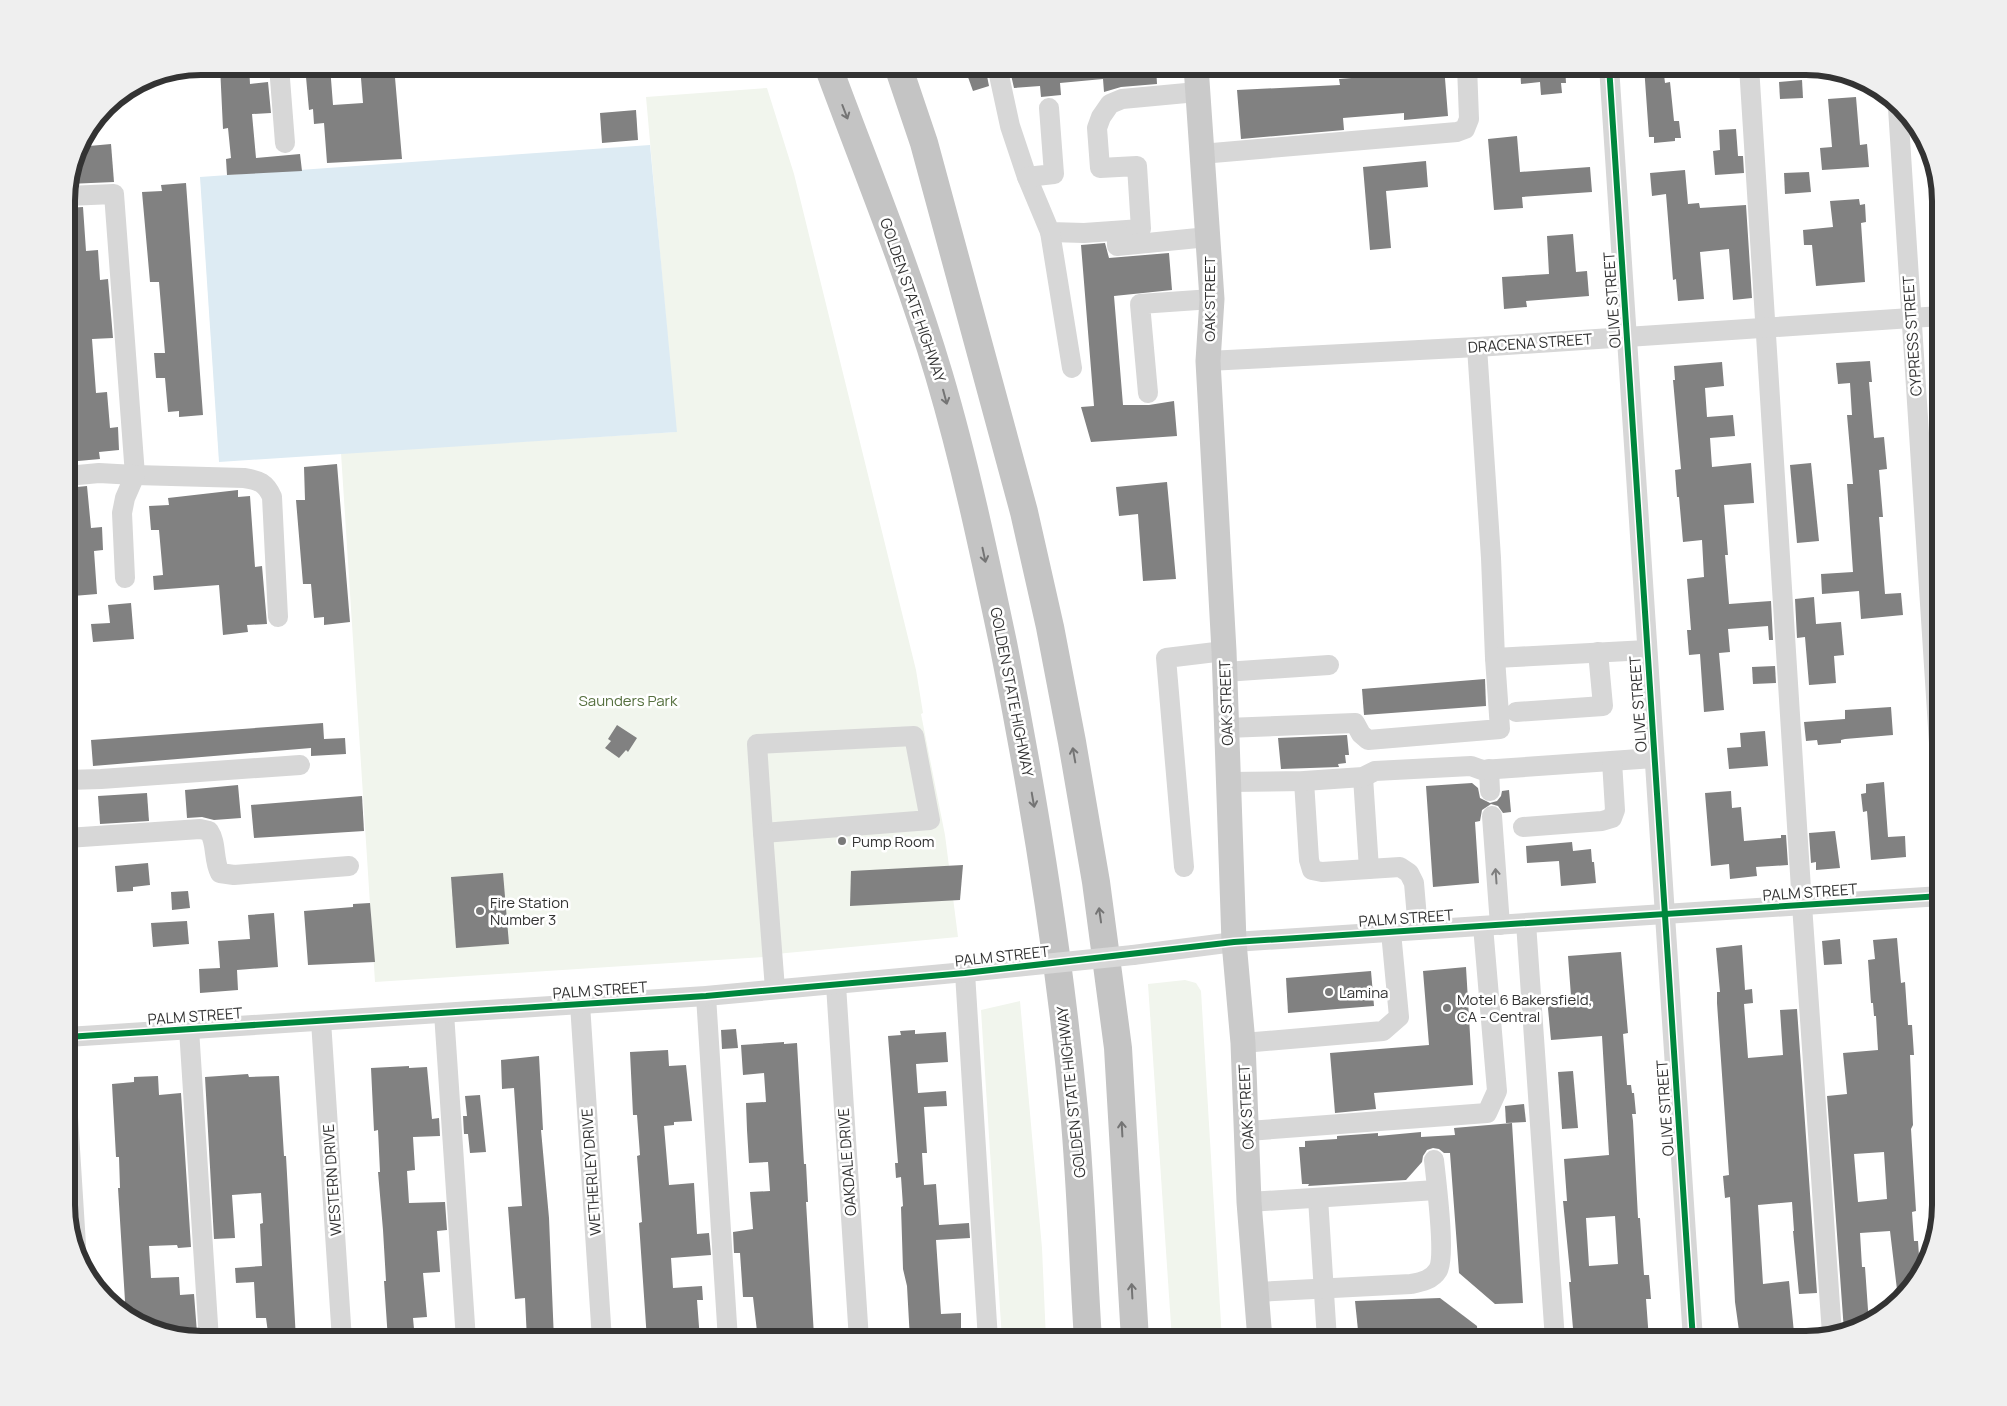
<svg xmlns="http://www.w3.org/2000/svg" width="2007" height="1406" font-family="Manrope,sans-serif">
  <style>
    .green { fill: #f1f5ed }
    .water { fill: #ddebf3 }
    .building { fill: #818181; fill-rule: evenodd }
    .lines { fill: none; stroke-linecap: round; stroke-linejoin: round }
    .minor { stroke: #d7d7d7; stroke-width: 20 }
    .major { stroke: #cacaca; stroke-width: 25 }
    .highway { stroke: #c4c4c4; stroke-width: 28 }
    .minor-bridge { stroke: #d7d7d7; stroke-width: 20 }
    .cycleway-casing { stroke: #fff; stroke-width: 9 }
    .cycleway { stroke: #00873e; stroke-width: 6 }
    .oneway { stroke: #747474 }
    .oneway2 { stroke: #7d7d7d }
    .poi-dot { fill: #7a7a7a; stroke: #fff; stroke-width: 2 }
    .labels { text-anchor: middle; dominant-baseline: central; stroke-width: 5; stroke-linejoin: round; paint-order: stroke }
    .street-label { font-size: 15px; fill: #333; stroke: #fff }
    .park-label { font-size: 15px; fill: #56703f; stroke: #fff }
    .poi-label { font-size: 15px; fill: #333; stroke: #fff; text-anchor: start }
    .rim { fill: none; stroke: #333; stroke-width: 6 }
  </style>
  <rect width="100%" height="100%" fill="#fff"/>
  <!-- green -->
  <g class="green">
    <polygon points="767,88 794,174 916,670 923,713 921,714 945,835 958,937 765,955 764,957 375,982 341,453 676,432 646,97"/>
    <polygon points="1185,980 1196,983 1201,991 1222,1340 1172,1340 1148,984"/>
    <polygon points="1020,1001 1042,1248 1046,1340 1002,1340 981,1010"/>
  </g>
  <!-- water -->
  <polygon class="water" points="650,145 677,432 219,462 200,177"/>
  <!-- building -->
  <g class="building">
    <polygon points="220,66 249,66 250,84 268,82 271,113 252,114 256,158 300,154 302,171 227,175 226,159 231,158 228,128 223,129"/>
    <polygon points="310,66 330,66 333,105 363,103 360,66 394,66 402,159 327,163 324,123 314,124 313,109 309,110 306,77 311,76"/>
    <polygon points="964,66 985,66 989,86 973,91"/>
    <polygon points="1009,66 1156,66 1157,84 1121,87 1104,92 1103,79 1060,83 1061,95 1041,97 1040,86 1014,88"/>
    <polygon points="1444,66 1448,116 1404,120 1404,113 1343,118 1344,130 1241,139 1237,90 1340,85 1339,79 1402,74 1402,67"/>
    <polygon points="1520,66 1565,66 1566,83 1561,83 1562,93 1541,95 1540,82 1521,84"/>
    <polygon points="1644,66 1663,66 1665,83 1670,82 1674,121 1679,121 1681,138 1675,138 1675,141 1654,143 1654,137 1649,137"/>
    <polygon points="1802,80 1803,98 1780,99 1779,82"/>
    <polygon points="1856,97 1860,145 1867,144 1869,167 1822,170 1820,148 1832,147 1828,99"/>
    <polygon points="636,110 638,140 602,143 600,113"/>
    <polygon points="1736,129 1738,156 1743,156 1744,173 1715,175 1713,151 1720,150 1719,130"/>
    <polygon points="1517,136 1520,172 1590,167 1592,192 1522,197 1523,208 1494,210 1488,139"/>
    <polygon points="111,144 114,182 68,184 78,147"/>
    <polygon points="1426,161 1428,187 1386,191 1391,248 1370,250 1363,167"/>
    <polygon points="1685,170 1688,204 1699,203 1700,208 1746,205 1752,298 1733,300 1729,249 1700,252 1704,299 1678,301 1676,279 1673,280 1666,194 1652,196 1650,173"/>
    <polygon points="1809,172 1811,192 1785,194 1784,173"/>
    <polygon points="186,183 203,415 179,417 179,411 168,412 165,378 156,378 154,353 165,353 159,282 150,282 142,192 162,191 161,185"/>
    <polygon points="1859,199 1860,205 1865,204 1866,222 1861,223 1865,282 1816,286 1812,245 1804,245 1803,230 1833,227 1830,201"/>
    <polygon points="83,207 86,251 98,250 100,280 108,279 113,338 92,339 96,393 107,392 110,428 118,427 119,450 99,452 100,459 78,461 67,314 67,208"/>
    <polygon points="1573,234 1576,272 1587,271 1589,296 1526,301 1527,307 1504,309 1502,277 1549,274 1547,236"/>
    <polygon points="1105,243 1109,258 1169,253 1172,290 1114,296 1123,405 1149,405 1174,401 1177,436 1091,442 1081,407 1094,406 1081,245"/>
    <polygon points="1870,361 1872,382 1869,382 1874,438 1884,437 1887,469 1879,470 1883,517 1879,517 1885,594 1901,593 1903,615 1861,619 1859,591 1822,594 1821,574 1853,572 1847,484 1853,484 1847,415 1852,415 1850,383 1838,384 1836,363"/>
    <polygon points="1722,362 1724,386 1705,388 1707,417 1733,415 1735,436 1710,438 1712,467 1751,463 1754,503 1724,505 1728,555 1725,555 1729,604 1771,601 1773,640 1769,640 1768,626 1728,629 1730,652 1719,653 1724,710 1704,712 1700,654 1689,655 1687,630 1691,630 1687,579 1704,577 1702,540 1683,542 1679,497 1677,497 1675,470 1681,469 1673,380 1675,380 1674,366"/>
    <polygon points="1811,463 1819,541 1797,543 1790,465"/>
    <polygon points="337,464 350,622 324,625 324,617 314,618 311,584 303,584 296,500 305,500 304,467"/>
    <polygon points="1167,482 1176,579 1143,581 1138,514 1119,516 1116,487"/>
    <polygon points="87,486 91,528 102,527 103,550 94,551 97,594 73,596 67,488"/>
    <polygon points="238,490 238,497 250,496 255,567 262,566 267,624 247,625 248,632 223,635 219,585 154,590 153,576 163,575 159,530 151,530 149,506 169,505 168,498"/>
    <polygon points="1814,597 1816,624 1841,622 1844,655 1834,656 1836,683 1809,685 1805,637 1797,638 1795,599"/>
    <polygon points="131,603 134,639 93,642 91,624 110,623 108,605"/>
    <polygon points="1775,666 1776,683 1753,684 1752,667"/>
    <polygon points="1485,679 1486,706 1364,715 1362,689"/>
    <polygon points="1891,707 1893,735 1845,739 1841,740 1841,743 1818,745 1817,740 1806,741 1804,722 1845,719 1845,710"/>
    <polygon points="323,723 324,739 345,738 346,754 311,756 311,748 93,766 91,740"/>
    <polygon points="617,725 637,738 628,752 626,750 619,758 605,748 611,741 608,739"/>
    <polygon points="1765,731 1768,766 1729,769 1727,748 1741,747 1740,733"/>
    <polygon points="1347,735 1349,755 1345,755 1346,763 1338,764 1339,767 1281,769 1278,738"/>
    <polygon points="1884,782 1888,837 1905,836 1906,857 1871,860 1867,811 1863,812 1861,794 1866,793 1866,784"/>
    <polygon points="1472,783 1478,788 1480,798 1490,803 1497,801 1501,796 1502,791 1509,790 1511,812 1503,813 1498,806 1491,804 1482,810 1480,821 1475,822 1479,883 1433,887 1426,786"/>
    <polygon points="238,785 241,818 214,820 202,817 187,818 185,790"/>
    <polygon points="1731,791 1732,808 1741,807 1744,841 1781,838 1781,835 1786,835 1788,865 1756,867 1757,876 1730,879 1729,864 1711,866 1705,793"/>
    <polygon points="147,793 149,821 100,824 98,796"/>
    <polygon points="362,796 364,831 254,838 251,805"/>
    <polygon points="1835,831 1840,868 1816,870 1816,862 1811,863 1809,833"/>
    <polygon points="1572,842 1573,851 1591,849 1592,862 1594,862 1596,883 1561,886 1559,861 1527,863 1526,846"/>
    <polygon points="148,863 150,885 133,887 133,891 117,892 115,866"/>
    <polygon points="963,865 960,900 850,906 851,871"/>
    <polygon points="503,873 509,944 456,948 451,877"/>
    <polygon points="188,891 190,908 172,910 171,892"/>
    <polygon points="370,903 375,962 308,965 304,911 353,907 353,904"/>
    <polygon points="274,913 278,967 237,970 238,990 200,993 199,969 220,968 218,941 250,939 248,915"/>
    <polygon points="187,921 189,944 153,947 151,923"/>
    <path d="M1897,938L1901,983L1905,982L1908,1025H1912L1914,1055H1910L1913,1125L1911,1129L1916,1211L1912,1212L1914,1241H1918L1919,1256H1925L1918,1280L1898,1298L1890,1231L1860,1233L1862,1267H1865L1869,1324L1844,1331L1827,1096L1847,1094L1843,1053L1878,1050L1876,1016H1874L1873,1003H1871L1868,960L1875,959L1873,940ZM1884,1152L1887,1199L1858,1202L1854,1154Z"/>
    <polygon points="1840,939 1842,964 1824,965 1822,941"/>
    <polygon points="1742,945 1745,990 1752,989 1753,1003 1744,1004 1748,1058 1783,1055 1780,1010 1797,1009 1817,1293 1799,1294 1793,1231 1794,1231 1792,1202 1758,1205 1763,1284 1789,1281 1794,1333 1740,1338 1735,1302 1730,1197 1725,1198 1723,1176 1729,1175 1717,1003 1717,992 1720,992 1716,948"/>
    <path d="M1621,952L1628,1033L1623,1034L1627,1085H1631L1632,1093H1634L1636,1114H1632L1633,1121L1638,1218H1640L1644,1275H1649L1651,1299H1646L1649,1340H1574L1569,1282H1571L1563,1201H1567L1564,1159L1609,1155L1602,1036L1551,1040L1547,998L1571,996L1568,956ZM1615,1216L1618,1264L1589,1266L1586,1218Z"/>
    <polygon points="1466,967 1473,1085 1374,1093 1376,1109 1335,1113 1330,1053 1429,1045 1423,971"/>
    <polygon points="1371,971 1374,1006 1288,1013 1286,978"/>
    <polygon points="736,1029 738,1048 722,1049 721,1030"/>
    <polygon points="915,1030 915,1034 946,1032 948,1062 916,1064 918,1093 946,1091 947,1106 924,1107 927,1153 922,1153 924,1185 936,1184 939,1225 969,1223 970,1238 936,1240 941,1314 961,1313 961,1328 944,1329 945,1340 910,1340 907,1286 903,1269 901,1207 903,1206 901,1177 896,1178 895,1163 898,1163 888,1036 901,1035 900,1031"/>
    <polygon points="784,1042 784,1044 797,1043 804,1164 806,1164 808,1202 806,1202 814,1336 758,1340 753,1297 743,1297 740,1253 734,1253 733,1232 753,1229 750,1192 770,1191 768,1162 749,1163 747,1130 746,1103 766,1102 764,1073 743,1075 741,1045"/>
    <polygon points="668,1050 669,1066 686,1065 692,1121 674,1122 674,1125 664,1126 669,1185 694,1183 697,1234 709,1233 711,1255 671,1258 673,1288 702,1286 703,1300 697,1300 700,1340 647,1340 639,1223 642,1222 637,1156 640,1155 637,1115 633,1115 630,1052"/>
    <polygon points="539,1056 543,1130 541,1130 549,1218 554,1340 527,1340 525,1298 515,1299 508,1207 522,1206 514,1088 502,1089 501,1060"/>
    <polygon points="409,1066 409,1068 427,1067 432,1119 439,1118 440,1136 413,1137 415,1170 407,1171 409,1203 445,1202 447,1230 437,1231 440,1272 423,1273 427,1317 413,1318 415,1340 388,1340 384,1281 386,1281 383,1230 378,1172 380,1172 378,1130 374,1131 371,1068"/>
    <polygon points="1573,1071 1578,1128 1562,1129 1558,1072"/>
    <polygon points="248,1074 249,1077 279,1076 284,1156 286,1156 287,1174 296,1340 269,1340 266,1318 256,1318 254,1282 236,1283 235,1268 262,1266 260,1224 263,1223 261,1193 232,1195 235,1238 214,1239 205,1077"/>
    <polygon points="158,1076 159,1095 181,1093 191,1247 178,1248 177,1245 149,1246 151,1278 179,1277 180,1295 194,1294 197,1333 182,1334 126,1317 118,1188 120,1188 119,1157 116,1157 112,1084 134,1082 134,1077"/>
    <polygon points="480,1095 486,1152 470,1153 468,1134 464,1134 463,1116 467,1116 465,1096"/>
    <polygon points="1524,1104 1526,1122 1506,1123 1505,1106"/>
    <polygon points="1512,1123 1523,1303 1495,1304 1459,1273 1450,1153 1444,1153 1439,1149 1433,1148 1427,1150 1423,1156 1422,1162 1406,1180 1308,1186 1309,1184 1302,1184 1299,1147 1305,1147 1305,1141 1337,1139 1337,1136 1378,1133 1378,1136 1421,1132 1421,1137 1455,1135 1454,1128"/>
    <polygon points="1440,1298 1477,1326 1478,1340 1359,1340 1355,1301"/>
  </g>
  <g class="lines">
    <!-- minor -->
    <g class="minor">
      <polyline points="279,66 285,143"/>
      <polyline points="997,66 1010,126 1027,177 1050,232 1084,233 1141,229 1137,166 1100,168 1097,128 1101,117 1110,104 1122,99 1197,92"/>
      <polyline points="1609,66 1693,1340"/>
      <polyline points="1749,66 1802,905 1832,1334"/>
      <polyline points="1898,108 1941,774"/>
      <polyline points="1201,154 1457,132 1465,129 1469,119 1467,66"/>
      <polyline points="1027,177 1054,174 1049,108"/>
      <path d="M67,196L114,194L135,475L244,478C259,480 266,483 272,497L278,617"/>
      <polyline points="1117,231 1117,246 1208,237"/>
      <polyline points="1050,232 1072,368"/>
      <polyline points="1477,347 1491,558 1495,658"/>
      <polyline points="1208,361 1477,347 1941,316"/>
      <polyline points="1148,393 1140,304 1212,299"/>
      <polyline points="67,476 99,473 135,475 125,498 122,513 125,578"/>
      <polyline points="1225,672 1329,665"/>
      <polyline points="1516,712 1603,706 1598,652"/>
      <polyline points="1226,728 1355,723 1361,734 1368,740 1500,729 1495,658 1647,650"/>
      <polygon points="914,736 930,820 763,833 757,744"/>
      <polyline points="1489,769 1490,791"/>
      <polyline points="1363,777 1369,869"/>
      <polyline points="67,780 101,779 300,765"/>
      <polyline points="1304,781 1309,860 1312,870 1322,872 1400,867 1409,873 1414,883 1418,930"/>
      <polyline points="1229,782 1304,781 1363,777 1375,771 1471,766 1482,770 1654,758"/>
      <polyline points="1492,816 1500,925"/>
      <polyline points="1523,827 1602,821 1612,818 1615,810 1612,761"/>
      <polyline points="763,833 775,989"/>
      <path d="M67,838L200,829L209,831C217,843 213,860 220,873L234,875L349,866"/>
      <polyline points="1184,867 1166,658 1224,651"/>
      <polyline points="1526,923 1555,1340"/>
      <polyline points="1133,955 1234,942 1941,896"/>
      <polyline points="965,973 988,1340"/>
      <polyline points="836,985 859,1340"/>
      <polyline points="706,996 728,1340"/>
      <polyline points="580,1004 602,1340"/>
      <polyline points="444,1013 466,1340"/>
      <polyline points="321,1021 342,1340"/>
      <polyline points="189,1029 209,1340"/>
      <polyline points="67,1037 706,996 976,971"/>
      <polyline points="1243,1043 1383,1031 1399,1017 1391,932"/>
      <polyline points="67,1101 76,1245"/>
      <polyline points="1248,1131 1487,1113 1497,1091 1483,926"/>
      <polyline points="1318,1198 1327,1340"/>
      <polyline points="1249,1202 1436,1190"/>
      <path d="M1256,1292L1411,1284C1421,1282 1432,1280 1438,1270C1446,1256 1436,1180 1434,1160"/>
    </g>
    <!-- major -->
    <polyline class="major" points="1196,66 1212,299 1208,361 1224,651 1234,942 1243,1043 1249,1202 1260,1340"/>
    <!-- highway -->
    <g class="highway">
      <path d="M828,66C866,169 908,270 939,375C965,463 984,553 1003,643C1034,798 1059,953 1074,1110C1081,1187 1083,1263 1088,1340"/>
      <polyline points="898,66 924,143 1024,512 1050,627 1072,742 1096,882 1118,1048 1135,1340"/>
    </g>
    <!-- minor-bridge -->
    <polyline class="minor-bridge" points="976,971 1133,955"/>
    <defs>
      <g id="cycleway">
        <polyline points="1609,66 1693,1340"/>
        <polyline points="67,1037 706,996 965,973 1234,942 1941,896"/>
      </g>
    </defs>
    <!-- cycleway casing -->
    <use href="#cycleway" class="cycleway-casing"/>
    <!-- cycleway -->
    <use href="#cycleway" class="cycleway"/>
  </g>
  <!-- one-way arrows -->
  <defs><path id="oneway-shaft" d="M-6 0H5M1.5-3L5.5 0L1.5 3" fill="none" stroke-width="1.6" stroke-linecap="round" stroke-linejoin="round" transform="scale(1.25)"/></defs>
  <g class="oneway">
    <use href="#oneway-shaft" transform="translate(845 112) rotate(69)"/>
    <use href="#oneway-shaft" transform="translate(945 397) rotate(75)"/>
    <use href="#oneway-shaft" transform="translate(984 555) rotate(78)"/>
    <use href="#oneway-shaft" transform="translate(1074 755) rotate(-100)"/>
    <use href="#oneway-shaft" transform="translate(1033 800) rotate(80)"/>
    <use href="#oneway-shaft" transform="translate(1100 915) rotate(-98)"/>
    <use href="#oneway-shaft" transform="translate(1122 1129) rotate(-93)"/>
    <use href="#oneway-shaft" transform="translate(1132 1291) rotate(-93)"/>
  </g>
  <use class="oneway2" href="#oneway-shaft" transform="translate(1496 876) rotate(-94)"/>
  <!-- markers -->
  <g class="poi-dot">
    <circle cx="842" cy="841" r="5"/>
    <circle cx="480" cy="911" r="5"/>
    <circle cx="1329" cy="992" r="5"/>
    <circle cx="1447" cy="1008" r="5"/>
  </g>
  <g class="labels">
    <!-- street labels -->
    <g class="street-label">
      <text transform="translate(1209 299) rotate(-90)">OAK STREET</text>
      <text transform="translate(913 300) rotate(71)">GOLDEN STATE HIGHWAY</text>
      <text transform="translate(1612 300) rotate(-94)">OLIVE STREET</text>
      <text transform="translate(1912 336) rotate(-94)">CYPRESS STREET</text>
      <text transform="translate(1530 343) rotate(-4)">DRACENA STREET</text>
      <text transform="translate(1012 692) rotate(79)">GOLDEN STATE HIGHWAY</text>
      <text transform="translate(1226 703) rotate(-92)">OAK STREET</text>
      <text transform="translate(1638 704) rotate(-94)">OLIVE STREET</text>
      <text transform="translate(1810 892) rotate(-4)">PALM STREET</text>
      <text transform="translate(1406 918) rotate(-4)">PALM STREET</text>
      <text transform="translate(1002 956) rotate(-6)">PALM STREET</text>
      <text transform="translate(600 990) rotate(-4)">PALM STREET</text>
      <text transform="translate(195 1016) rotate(-4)">PALM STREET</text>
      <text transform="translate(1071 1092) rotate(-96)">GOLDEN STATE HIGHWAY</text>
      <text transform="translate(1246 1107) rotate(-93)">OAK STREET</text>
      <text transform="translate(1665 1108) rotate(-94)">OLIVE STREET</text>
      <text transform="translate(847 1162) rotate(-94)">OAKDALE DRIVE</text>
      <text transform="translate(591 1172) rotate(-94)">WETHERLEY DRIVE</text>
      <text transform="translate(332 1180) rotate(-94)">WESTERN DRIVE</text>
    </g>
    <!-- park labels -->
    <g class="park-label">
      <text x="628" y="700">Saunders Park</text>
    </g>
    <!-- poi labels -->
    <g class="poi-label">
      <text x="852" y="841">Pump Room</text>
      <text x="490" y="902">Fire Station<tspan x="490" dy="17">Number 3</tspan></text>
      <text x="1339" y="992">Lamina</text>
      <text x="1457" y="999">Motel 6 Bakersfield,<tspan x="1457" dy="17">CA - Central</tspan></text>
    </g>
  </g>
  <!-- crop -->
  <path d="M0 0H2007V1406H0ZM201 75H1806A126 126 0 0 1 1932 201V1205A126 126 0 0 1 1806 1331H201A126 126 0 0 1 75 1205V201A126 126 0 0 1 201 75Z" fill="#efefef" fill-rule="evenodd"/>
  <path class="rim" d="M201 75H1806A126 126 0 0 1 1932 201V1205A126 126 0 0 1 1806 1331H201A126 126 0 0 1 75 1205V201A126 126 0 0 1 201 75Z"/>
</svg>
